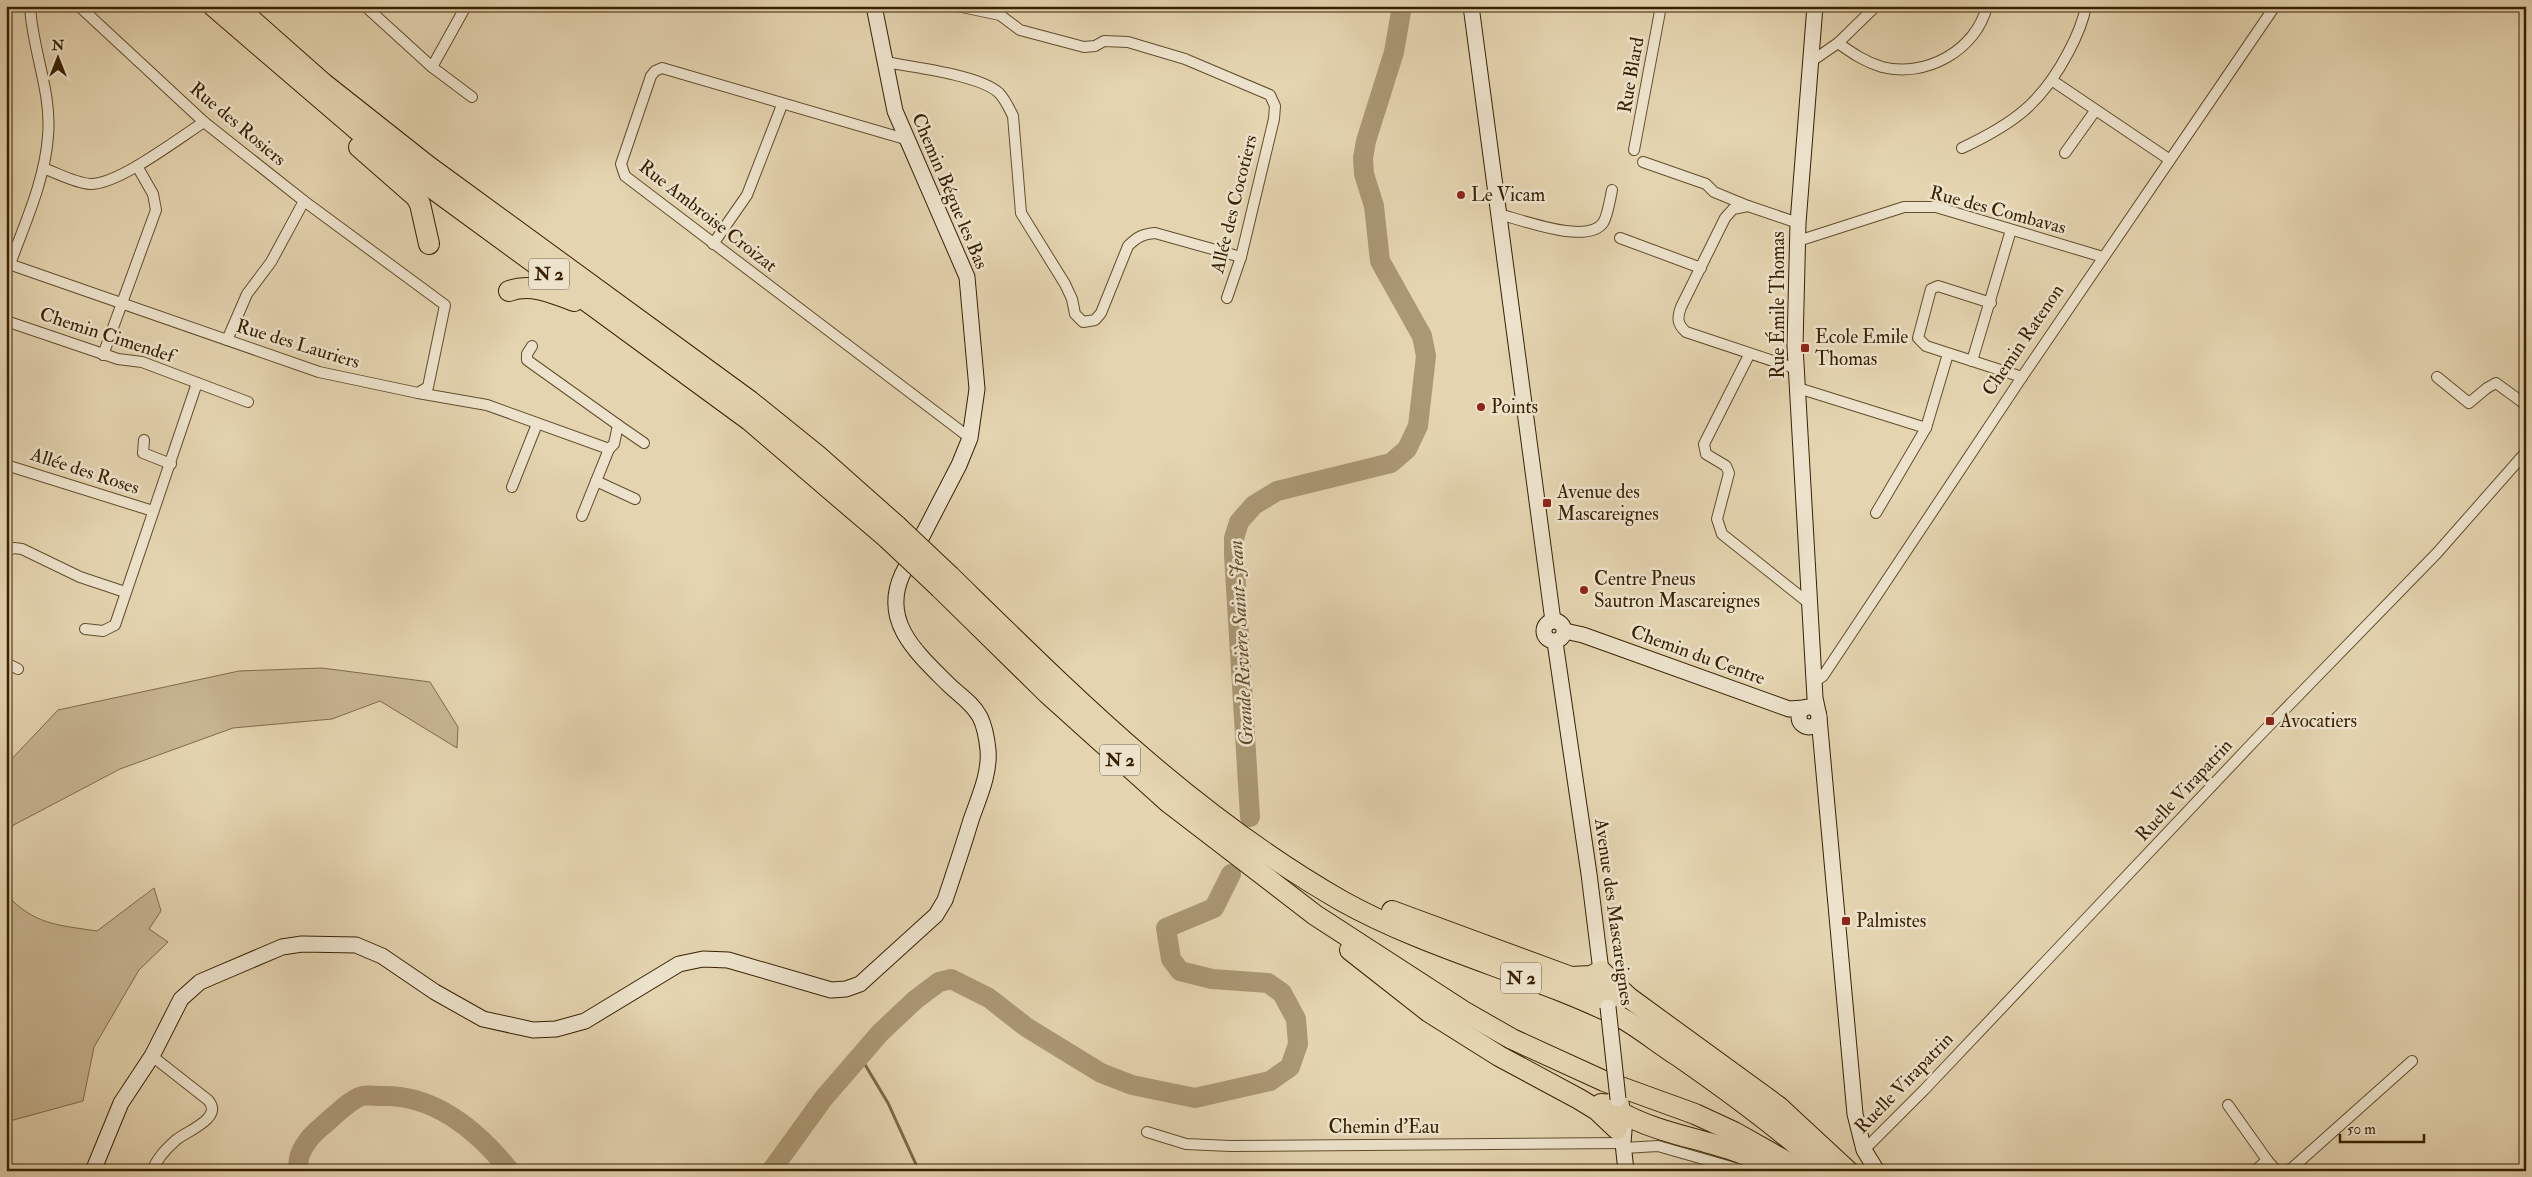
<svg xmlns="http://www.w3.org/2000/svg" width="2532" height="1177" font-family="'IM FELL Double Pica',serif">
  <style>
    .green { fill: #c7b592; stroke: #806a49 }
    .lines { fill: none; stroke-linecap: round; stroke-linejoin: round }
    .stream { stroke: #7c6746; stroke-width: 3 }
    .river { stroke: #aa9774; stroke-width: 20 }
    .street-casing { stroke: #634d2c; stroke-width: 12 }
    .secondary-casing { stroke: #382000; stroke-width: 17 }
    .highway-casing { stroke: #382000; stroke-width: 22 }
    .street { stroke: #ede3cc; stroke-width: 10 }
    .secondary { stroke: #ede3cc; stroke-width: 15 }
    .highway { stroke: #e4d4b0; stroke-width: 20 }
    .secondary-bridge-casing { stroke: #382000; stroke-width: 17; stroke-linecap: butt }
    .highway-bridge-casing { stroke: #382000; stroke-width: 22; stroke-linecap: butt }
    .secondary-bridge { stroke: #ede3cc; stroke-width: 15 }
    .highway-bridge { stroke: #e4d4b0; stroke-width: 20 }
    .poi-dot { fill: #8f2418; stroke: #ede3cc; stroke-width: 2 }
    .labels { text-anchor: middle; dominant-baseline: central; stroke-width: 5; stroke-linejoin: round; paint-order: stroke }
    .shield { fill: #ede3cc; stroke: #6e5a3d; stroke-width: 1 }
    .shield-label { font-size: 18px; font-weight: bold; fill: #382000 }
    .street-label { font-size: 19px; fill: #382000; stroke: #ede3cc }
    .poi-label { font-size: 19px; fill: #382000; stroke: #ede3cc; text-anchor: start }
    .water-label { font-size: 20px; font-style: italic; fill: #604a29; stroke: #ede3cc }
  </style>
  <rect width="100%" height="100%" fill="#e4d4b0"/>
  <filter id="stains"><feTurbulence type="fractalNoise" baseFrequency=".004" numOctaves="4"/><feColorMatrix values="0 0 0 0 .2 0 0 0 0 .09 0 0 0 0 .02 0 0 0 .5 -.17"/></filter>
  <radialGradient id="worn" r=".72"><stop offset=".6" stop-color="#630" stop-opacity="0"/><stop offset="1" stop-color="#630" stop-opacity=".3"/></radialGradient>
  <!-- green -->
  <g class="green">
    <polygon points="322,668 430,682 458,727 457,748 380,701 332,719 233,728 120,769 6,829 6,765 58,710 239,671"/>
    <path d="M154,888L161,911L149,929L168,942L139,970L94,1047L83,1101L6,1122V894C34,925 58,925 97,931Z"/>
  </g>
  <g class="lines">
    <!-- stream -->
    <polyline class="stream" points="861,1058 888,1103 919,1171"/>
    <!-- river -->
    <g class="river">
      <polyline points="1250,817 1234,555 1234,538 1239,522 1254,505 1277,491 1391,463 1407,449 1418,426 1426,356 1422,336 1380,261 1374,206 1364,174 1363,158 1366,141 1394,52 1402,6"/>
      <path d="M299,1171C295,1155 308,1138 320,1128C330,1120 349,1100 362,1096C367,1095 375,1096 381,1096C435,1094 478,1131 510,1171"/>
      <polyline points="771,1171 823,1099 880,1033 915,1000 939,982 951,979 989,998 1026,1027 1101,1073 1132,1085 1195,1098 1270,1081 1290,1067 1298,1044 1296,1019 1282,993 1268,983 1212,979 1180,971 1171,959 1166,928 1214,908 1231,874"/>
    </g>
    <defs>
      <g id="street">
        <polyline points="365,6 432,67 472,97"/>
        <polyline points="957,6 1000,15 1020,30 1084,47 1095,46 1104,41 1128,42 1185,59 1270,95 1275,106 1274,119 1241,257 1227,298"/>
        <path d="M1838,43C1852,53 1865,62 1882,67C1925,78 1976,51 1987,6"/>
        <path d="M885,62C913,67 980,75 999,93C1005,99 1009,108 1013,116L1021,213L1065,284L1072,299L1075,314L1083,322L1095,320L1101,313L1128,246C1137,237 1143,234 1155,233L1241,257"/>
        <polyline points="1809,63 1838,43 1876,6"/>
        <polyline points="432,67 466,6"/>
        <polyline points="2053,81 2170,160"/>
        <polyline points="905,139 662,68 655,71 651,76 621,164 625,176 970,438"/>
        <path d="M1962,148C2013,124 2041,104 2068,53C2076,38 2083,23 2086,6"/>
        <polyline points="1634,150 1661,6"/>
        <polyline points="2065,153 2095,111"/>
        <polyline points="1643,162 1706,184 1714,192 1748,206"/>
        <path d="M43,168C57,173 75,183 90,184C118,185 179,138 204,122"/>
        <path d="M1499,214C1522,220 1587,245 1603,223C1608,215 1610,199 1612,190"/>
        <polyline points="1620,238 1701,268"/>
        <polyline points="1798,241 1904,207 1936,207 2103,257"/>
        <polyline points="713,244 747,195 782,105"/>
        <polyline points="6,263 319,372 418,393 428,387 445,305 304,201 204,122 79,6"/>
        <path d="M10,264C25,223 45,180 48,136C52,92 32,49 30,6"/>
        <polyline points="1991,303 1938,286 1931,289 1918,338 1926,346 2022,377"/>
        <polyline points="6,321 118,359 142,362 248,402"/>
        <polyline points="227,340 247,294 271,262 304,201"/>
        <polyline points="103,355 156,210 153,194 137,166"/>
        <polyline points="1749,355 1704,444 1706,454 1726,466 1729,473 1717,519 1722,534 1810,604"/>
        <polyline points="1972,361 2011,230"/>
        <path d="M1797,369L1686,332C1677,324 1677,318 1681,307L1725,218L1733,209L1748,206L1798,223"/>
        <polyline points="2437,377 2469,403 2487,388 2496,383 2526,405"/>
        <polyline points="1798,388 1926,428"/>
        <polyline points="418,393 487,405 609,449 614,444 618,425 527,360 527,354 532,346"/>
        <polyline points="618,425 644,443"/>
        <polyline points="144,440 143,453 171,464"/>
        <polyline points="2519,460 2526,467"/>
        <polyline points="6,465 153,511"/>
        <polyline points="596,481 635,499"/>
        <polyline points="512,487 537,424"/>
        <polyline points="1876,513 1926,428 1948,354"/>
        <polyline points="582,516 609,449"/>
        <polyline points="6,551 14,548 22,549 80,577 125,592"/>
        <polyline points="85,629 103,631 115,625 197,383"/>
        <polyline points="6,663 18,669"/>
        <polyline points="1814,682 1823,676 2022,377 2275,6"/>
        <path d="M152,1056L208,1100C224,1118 187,1131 176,1140C166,1149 157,1158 152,1171"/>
        <polyline points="2228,1105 2267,1160"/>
        <polyline points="1147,1132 1186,1144 1230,1146 1623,1143"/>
        <polyline points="1624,1148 1658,1146 1745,1171"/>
        <polyline points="1864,1150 1924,1090 2260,735 2437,553 2526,452"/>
        <polyline points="2255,1171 2267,1160 2277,1171"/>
        <polyline points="2286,1171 2291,1169 2412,1061"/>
      </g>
      <g id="secondary">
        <polyline points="1471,6 1553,621"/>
        <polyline points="1815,6 1798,223 1795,346 1815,698 1818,712"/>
        <circle cx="1554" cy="631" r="10"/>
        <polyline points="1565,631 1583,635 1789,709 1804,708"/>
        <polyline points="1555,642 1589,874 1601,971 1600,982"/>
        <circle cx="1809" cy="717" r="10"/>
        <polyline points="1819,718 1855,1114 1864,1150 1877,1171"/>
        <polyline points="1625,1118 1623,1143 1626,1171"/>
        <path d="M93,1171L121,1103L152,1056L181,999L200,982L282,947L302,944L356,945L382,956L435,992L483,1019L533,1030L556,1029L585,1021L679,964L703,959L728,960L831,990L846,989L860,984L936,915L945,900C954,873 963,847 971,820C979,797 990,774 988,750C987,740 984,725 980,717C972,702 959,695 948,684C917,653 881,622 902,575L959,465L970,438L977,389L967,277L895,111L874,6"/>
      </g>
      <g id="highway">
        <polyline points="213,6 355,128 432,188 749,420 888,539"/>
        <polyline points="236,6 323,83 428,166 750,401 817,455 897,526"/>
        <polyline points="359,147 416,197 420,204 429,244"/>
        <path d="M509,291C531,283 553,293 574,301"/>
        <path d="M950,576C1074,697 1190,814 1342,901C1430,950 1530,973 1620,1017C1640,1028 1659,1044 1678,1056C1730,1092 1779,1128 1827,1171"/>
        <polyline points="940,588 1047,693 1168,802 1315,915 1463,1011 1512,1039 1604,1081 1695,1114 1734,1132 1803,1171"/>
        <polyline points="1392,911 1571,977 1592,987 1607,1001 1628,997"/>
        <polyline points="1350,950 1429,1012 1499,1056 1579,1099 1597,1110 1617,1129"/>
        <polyline points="1571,977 1591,976 1601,971 1628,997 1779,1107 1848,1171"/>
        <path d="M1601,1104L1610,1105L1618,1099L1620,1112C1669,1140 1730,1140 1777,1171"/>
      </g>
    </defs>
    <!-- street casing -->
    <use href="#street" class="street-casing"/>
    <!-- secondary casing -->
    <use href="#secondary" class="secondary-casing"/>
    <!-- highway casing -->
    <use href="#highway" class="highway-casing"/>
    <!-- street -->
    <use href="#street" class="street"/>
    <!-- secondary -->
    <use href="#secondary" class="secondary"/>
    <!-- highway -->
    <use href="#highway" class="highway"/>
    <defs>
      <polyline id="secondary-bridge" points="1608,1007 1618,1099"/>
      <g id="highway-bridge">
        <polyline points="897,526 950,576"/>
        <polyline points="888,539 940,588"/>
      </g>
    </defs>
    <!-- secondary-bridge casing -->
    <use href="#secondary-bridge" class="secondary-bridge-casing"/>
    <!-- highway-bridge casing -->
    <use href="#highway-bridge" class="highway-bridge-casing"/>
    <!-- secondary-bridge -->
    <use href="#secondary-bridge" class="secondary-bridge"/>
    <!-- highway-bridge -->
    <use href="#highway-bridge" class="highway-bridge"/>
  </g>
  <!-- markers -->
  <g class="poi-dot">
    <circle cx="1461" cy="195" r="5"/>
    <rect x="1800" y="343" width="10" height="10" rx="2.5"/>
    <circle cx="1481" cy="407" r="5"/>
    <rect x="1542" y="498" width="10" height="10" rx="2.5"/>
    <circle cx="1584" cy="590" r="5"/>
    <rect x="2265" y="716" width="10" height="10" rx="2.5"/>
    <rect x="1841" y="916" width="10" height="10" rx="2.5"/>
  </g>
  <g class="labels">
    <!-- shield labels -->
    <g class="shield">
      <rect x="529" y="258.5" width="40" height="31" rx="4"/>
      <rect x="1100" y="744.5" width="40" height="31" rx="4"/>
      <rect x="1501" y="962.5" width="40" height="31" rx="4"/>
    </g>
    <g class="shield-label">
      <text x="549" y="274">N 2</text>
      <text x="1120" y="760">N 2</text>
      <text x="1521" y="978">N 2</text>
    </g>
    <!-- street labels -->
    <g class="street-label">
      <text transform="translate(1631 75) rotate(-80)">Rue Blard</text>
      <text transform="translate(238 124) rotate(40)">Rue des Rosiers</text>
      <text transform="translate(950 191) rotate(67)">Chemin Bégue les Bas</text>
      <text transform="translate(1234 204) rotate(-76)">Allée des Cocotiers</text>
      <text transform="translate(1998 210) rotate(15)">Rue des Combavas</text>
      <text transform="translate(708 216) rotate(38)">Rue Ambroise Croizat</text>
      <text transform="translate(1778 305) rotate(-90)">Rue Émile Thomas</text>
      <text transform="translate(107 335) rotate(18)">Chemin Cimendef</text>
      <text transform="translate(2023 340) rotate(-56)">Chemin Ratenon</text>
      <text transform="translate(298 344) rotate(17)">Rue des Lauriers</text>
      <text transform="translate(85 471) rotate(18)">Allée des Roses</text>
      <text transform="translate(1698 655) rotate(20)">Chemin du Centre</text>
      <text transform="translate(2184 790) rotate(-47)">Ruelle Virapatrin</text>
      <text transform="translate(1614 912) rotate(82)">Avenue des Mascareignes</text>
      <text transform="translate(1904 1083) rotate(-46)">Ruelle Virapatrin</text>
      <text x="1384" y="1127">Chemin d'Eau</text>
    </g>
    <!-- poi labels -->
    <g class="poi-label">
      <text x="1471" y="195">Le Vicam</text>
      <text x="1815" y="337">Ecole Emile<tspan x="1815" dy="22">Thomas</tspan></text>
      <text x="1491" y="407">Points</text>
      <text x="1557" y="492">Avenue des<tspan x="1557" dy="22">Mascareignes</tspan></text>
      <text x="1594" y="579">Centre Pneus<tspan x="1594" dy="22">Sautron Mascareignes</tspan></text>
      <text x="2280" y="721">Avocatiers</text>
      <text x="1856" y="921">Palmistes</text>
    </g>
    <!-- water labels -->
    <g class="water-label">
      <text transform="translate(1241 643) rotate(-93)">Grande Rivière Saint-Jean</text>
    </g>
  </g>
  <!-- margin -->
  <rect width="2532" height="1177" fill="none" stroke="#e4d4b0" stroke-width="25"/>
  <rect x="8" y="8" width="2517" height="1162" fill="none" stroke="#382000" stroke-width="2.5"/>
  <rect x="12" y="12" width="2507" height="1152" fill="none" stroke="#382000"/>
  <!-- north arrow -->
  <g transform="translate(58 58)" stroke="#ede3cc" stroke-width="4" paint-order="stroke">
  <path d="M0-4L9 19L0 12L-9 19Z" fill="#382000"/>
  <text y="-8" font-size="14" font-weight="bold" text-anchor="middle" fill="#382000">N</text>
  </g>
  <!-- scale -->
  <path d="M2340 1134v8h84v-8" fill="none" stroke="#382000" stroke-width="2.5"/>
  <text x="2347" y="1134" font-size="15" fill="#382000" stroke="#ede3cc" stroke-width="4" paint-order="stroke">50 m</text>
  <rect width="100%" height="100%" filter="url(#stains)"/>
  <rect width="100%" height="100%" fill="url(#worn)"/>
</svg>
